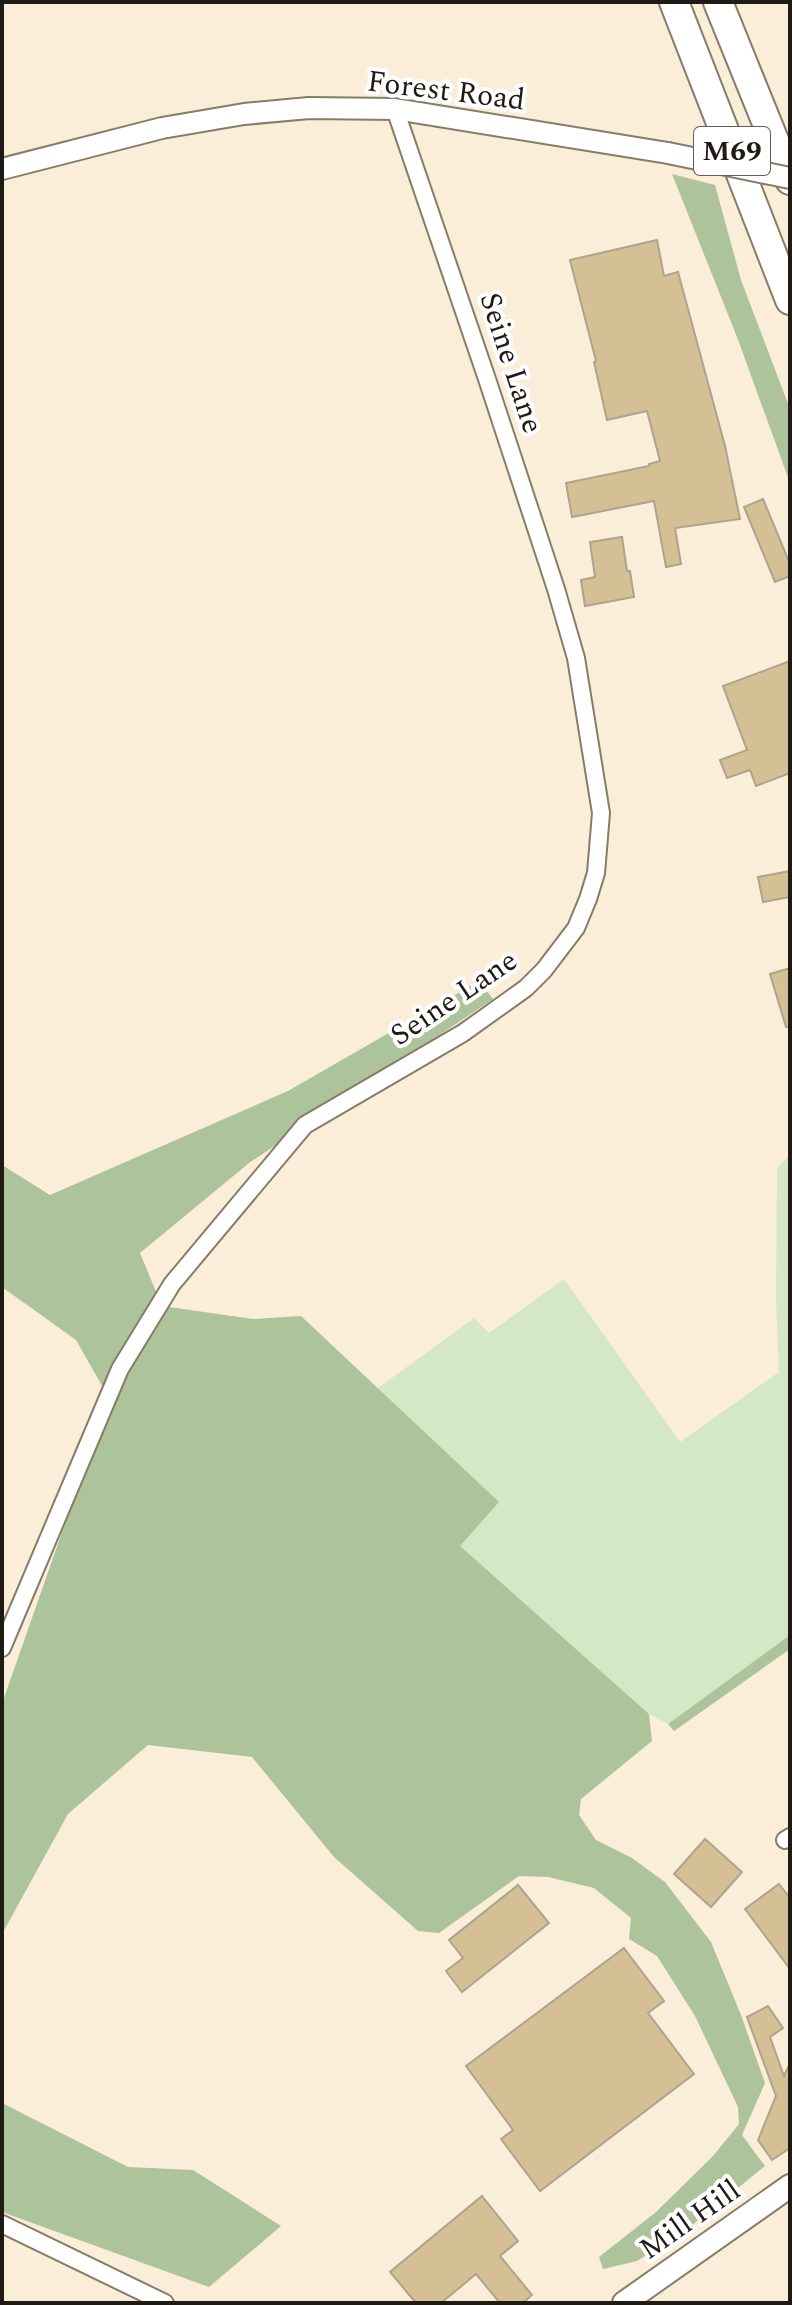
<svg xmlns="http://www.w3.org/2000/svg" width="792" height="2305" font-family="Spectral,serif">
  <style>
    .green { fill: #d5e8c6 }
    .forest { fill: #acc39b }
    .building { fill: #d5c096; stroke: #ada38e; stroke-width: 2 }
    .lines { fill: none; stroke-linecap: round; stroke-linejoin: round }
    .minor-casing { stroke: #867c68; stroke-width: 20 }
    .tertiary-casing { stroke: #867c68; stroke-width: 24 }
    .secondary-casing { stroke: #867c68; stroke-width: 26 }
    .motorway-casing { stroke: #867c68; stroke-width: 32 }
    .minor { stroke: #fff; stroke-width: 16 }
    .tertiary { stroke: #fff; stroke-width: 20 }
    .secondary { stroke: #fff; stroke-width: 22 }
    .motorway { stroke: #fff; stroke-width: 28 }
    .tertiary-bridge-casing { stroke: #867c68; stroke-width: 24; stroke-linecap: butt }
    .tertiary-bridge { stroke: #fff; stroke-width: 20 }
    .labels { text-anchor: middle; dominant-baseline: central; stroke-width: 8; stroke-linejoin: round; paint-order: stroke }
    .shield { fill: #fff; stroke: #625f5a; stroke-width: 2 }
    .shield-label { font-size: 28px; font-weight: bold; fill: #1f1b14 }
    .street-label { font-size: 30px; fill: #1f1b14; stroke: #fff }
  </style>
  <rect width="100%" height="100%" fill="#faeed8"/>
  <!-- green -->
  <polygon class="green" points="790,1155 790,1635 668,1724 649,1714 459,1546 378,1388 474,1318 489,1333 564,1279 680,1442 779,1372 776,1302 777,1168"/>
  <!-- forest -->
  <g class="forest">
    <polygon points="672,174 715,185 741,280 790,409 790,483 737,337"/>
    <polygon points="479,981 493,999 249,1163 140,1253 162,1306 253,1319 301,1316 499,1502 460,1546 649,1714 652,1741 581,1799 579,1815 596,1840 632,1858 665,1882 711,1942 741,2015 765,2083 742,2135 765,2166 690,2227 637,2261 603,2269 599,2257 656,2212 713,2156 739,2124 738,2107 695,2016 657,1956 629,1939 631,1918 594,1888 548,1877 519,1876 439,1933 418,1931 334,1857 252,1757 148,1745 68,1814 2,1934 4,1698 109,1398 76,1340 2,1287 2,1165 50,1195 288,1091"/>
    <polygon points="790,1635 790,1649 674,1731 668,1724"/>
    <polygon points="2,2103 128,2167 193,2170 281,2226 209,2287 2,2212"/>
  </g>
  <!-- building -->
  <g class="building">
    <polygon points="657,240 664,276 678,272 725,446 740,519 675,528 681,564 666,567 654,501 572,517 566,483 649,466 649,464 660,461 647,411 607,420 594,362 596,361 570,260"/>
    <polygon points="763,499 790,564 790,576 775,582 744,507"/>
    <polygon points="622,537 627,571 630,571 634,597 585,606 581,580 595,577 590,542"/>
    <polygon points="790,661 790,773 756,786 750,770 727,778 720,760 747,750 723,686"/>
    <polygon points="790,871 790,897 763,902 758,877"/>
    <polygon points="790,968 790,1027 786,1027 770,974"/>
    <polygon points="705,1839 742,1872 711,1907 674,1874"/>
    <polygon points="779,1884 790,1898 790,1969 745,1909"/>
    <polygon points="518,1885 549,1923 462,1992 446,1971 463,1958 449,1940"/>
    <polygon points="624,1948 664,2001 648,2013 694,2074 540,2191 501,2139 513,2130 466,2066"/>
    <polygon points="768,2006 783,2028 770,2037 784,2076 790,2063 790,2148 772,2160 758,2140 776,2096 747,2017"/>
    <polygon points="482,2196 518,2241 500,2256 532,2295 523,2303 500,2303 476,2274 441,2303 416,2303 390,2272"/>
  </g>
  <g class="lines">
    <defs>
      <g id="minor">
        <polyline points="2,1648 120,1369 172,1284 305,1125 463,1033 526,988 544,970 576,928 588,899 596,873 601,813 576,658 556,589 487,379 395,109"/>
        <polyline points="785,1840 790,1837"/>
        <polyline points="2,2224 165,2303"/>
      </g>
      <polyline id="tertiary" points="2,169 162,128 244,114 309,108 395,109 668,153"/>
      <polyline id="secondary" points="624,2303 790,2186"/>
      <g id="motorway">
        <polyline points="674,2 790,300"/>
        <polyline points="718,2 790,180"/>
      </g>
    </defs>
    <!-- minor casing -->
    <use href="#minor" class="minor-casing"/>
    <!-- tertiary casing -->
    <use href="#tertiary" class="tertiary-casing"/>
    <!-- secondary casing -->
    <use href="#secondary" class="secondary-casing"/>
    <!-- motorway casing -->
    <use href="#motorway" class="motorway-casing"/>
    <!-- minor -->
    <use href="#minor" class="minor"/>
    <!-- tertiary -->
    <use href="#tertiary" class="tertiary"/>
    <!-- secondary -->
    <use href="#secondary" class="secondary"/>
    <!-- motorway -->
    <use href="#motorway" class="motorway"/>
    <defs>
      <polyline id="tertiary-bridge" points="668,153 790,178"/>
    </defs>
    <!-- tertiary-bridge casing -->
    <use href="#tertiary-bridge" class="tertiary-bridge-casing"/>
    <!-- tertiary-bridge -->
    <use href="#tertiary-bridge" class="tertiary-bridge"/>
  </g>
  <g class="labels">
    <!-- shield labels -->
    <rect class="shield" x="694" y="127" width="76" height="48" rx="6"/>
    <g class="shield-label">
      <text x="732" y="151">M69</text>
    </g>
    <!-- street labels -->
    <g class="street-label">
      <text transform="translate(446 91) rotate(7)">Forest Road</text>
      <text transform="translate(511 363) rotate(72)">Seine Lane</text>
      <text transform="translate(454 998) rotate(-34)">Seine Lane</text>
      <text transform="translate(690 2220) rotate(-35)">Mill Hill</text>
    </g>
  </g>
  <!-- border -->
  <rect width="792" height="2305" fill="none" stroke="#1f1b14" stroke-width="8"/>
</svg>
